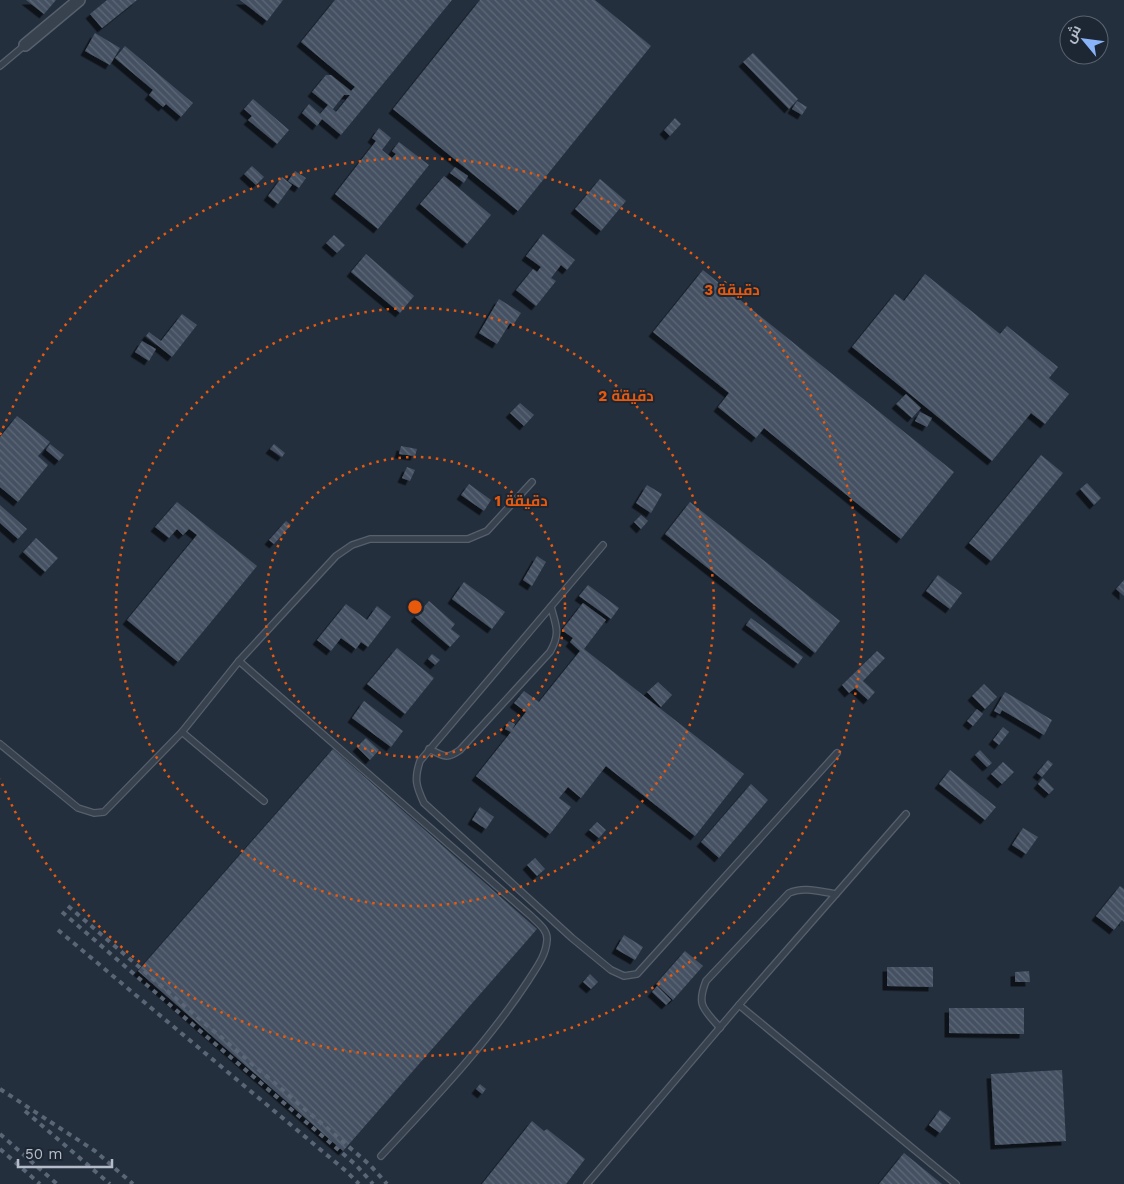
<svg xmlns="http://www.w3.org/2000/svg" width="1124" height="1184" font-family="'Work Sans',Cairo,sans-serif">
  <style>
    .building { fill: url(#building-back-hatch); filter: url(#shadow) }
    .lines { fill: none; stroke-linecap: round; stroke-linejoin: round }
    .lane-casing { stroke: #565f6c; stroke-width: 8 }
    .street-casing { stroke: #565f6c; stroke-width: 14 }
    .lane { stroke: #38414e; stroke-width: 5.5 }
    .street { stroke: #38414e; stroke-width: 11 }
    .rail { stroke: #5a6575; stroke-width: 4; stroke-dasharray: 5 5; stroke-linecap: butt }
    .ring { fill: none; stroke: #e8590c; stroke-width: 2.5; stroke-dasharray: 2.5 5 }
    .centre { fill: #e8590c; stroke: #1d2633; stroke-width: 2.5 }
    .ring-label { font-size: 15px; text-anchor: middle; font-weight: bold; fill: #e8590c; stroke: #1d2633; stroke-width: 4; stroke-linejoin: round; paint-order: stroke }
  </style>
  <defs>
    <pattern id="building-back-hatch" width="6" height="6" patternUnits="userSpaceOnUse" patternTransform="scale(1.25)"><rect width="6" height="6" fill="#455162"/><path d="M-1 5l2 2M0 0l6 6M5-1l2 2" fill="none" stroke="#5d6877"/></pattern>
    <filter id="shadow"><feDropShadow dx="-4.5" dy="4.5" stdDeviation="0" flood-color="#0009"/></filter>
  </defs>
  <rect width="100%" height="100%" fill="#242f3e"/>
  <!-- building -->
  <g class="building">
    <polygon points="26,0 56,0 44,14"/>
    <polygon points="107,0 137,0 102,28 90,14"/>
    <polygon points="240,0 283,0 267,21"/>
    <polygon points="335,0 452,0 341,135 322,119 317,126 302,113 309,104 320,114 328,105 336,112 350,95 344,95 333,109 312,92 326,75 331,75 351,91 355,87 301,42"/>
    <polygon points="480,0 595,0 651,46 518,211 393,109"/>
    <polygon points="95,33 120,48 110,65 85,51"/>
    <polygon points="125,46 193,103 181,117 166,104 163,107 149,95 153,90 115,58"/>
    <polygon points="753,53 798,99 789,109 743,62"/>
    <polygon points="253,99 289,130 277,144 248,120 252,116 244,109"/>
    <polygon points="797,101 807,107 802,115 792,109"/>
    <polygon points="675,118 681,124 670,136 664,130"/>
    <polygon points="379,128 391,138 382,150 392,158 396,154 392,151 399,142 429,165 378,229 335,194 376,141 372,138"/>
    <polygon points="252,166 264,177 256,185 244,174"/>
    <polygon points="455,167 468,176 464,183 450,173"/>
    <polygon points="295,171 306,178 299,188 288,181"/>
    <polygon points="444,176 491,215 467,244 420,204"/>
    <polygon points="282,177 292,185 278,204 268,196"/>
    <polygon points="600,179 626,201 601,231 575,209"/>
    <polygon points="543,234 575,260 567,270 561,265 551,278 556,281 536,306 516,290 533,269 537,272 541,267 526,256"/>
    <polygon points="334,235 345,245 337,253 326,243"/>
    <polygon points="366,254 414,296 400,313 351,272"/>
    <polygon points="703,270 954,472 901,539 764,428 756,438 718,407 729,393 653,332"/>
    <polygon points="925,274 1000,334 1007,326 1058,367 1049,378 1069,394 1045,424 1031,413 992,461 852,347 895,294 904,301"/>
    <polygon points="499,299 521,313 513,325 510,323 497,344 479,333"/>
    <polygon points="182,314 197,325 172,357 146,336 149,332 161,341"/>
    <polygon points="142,341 156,349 149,361 135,352"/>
    <polygon points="906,394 921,408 912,418 896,404"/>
    <polygon points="520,403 534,415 524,426 510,413"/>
    <polygon points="920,412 932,418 927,427 915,421"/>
    <polygon points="17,416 50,442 38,456 48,465 18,502 0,487 0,437"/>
    <polygon points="50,444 64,455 59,461 46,450"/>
    <polygon points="274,444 285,453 282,457 270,449"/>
    <polygon points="401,446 417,449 415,456 399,454"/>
    <polygon points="1041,455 1063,473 991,561 969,543"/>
    <polygon points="407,467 415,470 410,481 402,478"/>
    <polygon points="1087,483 1101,498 1094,505 1080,489"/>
    <polygon points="469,484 491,500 484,511 461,495"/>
    <polygon points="647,485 662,494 651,513 636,503"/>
    <polygon points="177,502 257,566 178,662 127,620 197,535 189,529 183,535 177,529 169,538 155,527"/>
    <polygon points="690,502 840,621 815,653 665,534"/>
    <polygon points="0,505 27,529 18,539 0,523"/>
    <polygon points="641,515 648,521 641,529 634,522"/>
    <polygon points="286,521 291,525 274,544 269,540"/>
    <polygon points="36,538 58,558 45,572 23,552"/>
    <polygon points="537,556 546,562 532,586 523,580"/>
    <polygon points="938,575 962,593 950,609 926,591"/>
    <polygon points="1124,580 1124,596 1116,589"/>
    <polygon points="464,582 505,612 492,629 452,599"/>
    <polygon points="588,585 619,608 611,619 579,596"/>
    <polygon points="429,601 455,624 451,629 460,636 450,647 415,617"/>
    <polygon points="583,603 606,620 584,649 744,774 695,836 606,766 581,798 568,787 559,798 571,807 550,834 476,776 511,732 505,729 509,721 515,724 512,730 526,712 514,703 524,691 539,702 580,651 570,642 573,638 562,630"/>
    <polygon points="346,604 367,620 377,606 391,617 368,647 361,642 356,649 341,638 331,651 317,640"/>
    <polygon points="751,618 803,657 798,664 746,625"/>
    <polygon points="397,648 434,678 405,714 367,684"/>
    <polygon points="877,651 885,658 863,681 875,692 868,700 855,688 849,693 842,685"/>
    <polygon points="432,654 440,660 435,665 428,659"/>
    <polygon points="658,682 672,695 661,707 647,692"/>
    <polygon points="984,684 997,697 985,709 972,696"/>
    <polygon points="1005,692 1052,720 1044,735 1002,710 1000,714 994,711"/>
    <polygon points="364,701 403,731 391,747 352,718"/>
    <polygon points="977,709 983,714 973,726 967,721"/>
    <polygon points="1003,727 1009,732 999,745 993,740"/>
    <polygon points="366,738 379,750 370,760 357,747"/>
    <polygon points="333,749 537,929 343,1151 138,971"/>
    <polygon points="980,750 992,763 987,767 975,755"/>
    <polygon points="1048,760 1053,764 1042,777 1037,773"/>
    <polygon points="1003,762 1014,772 1002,784 991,774"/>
    <polygon points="950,770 996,807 985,820 939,784"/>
    <polygon points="1043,778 1054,789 1049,794 1038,784"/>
    <polygon points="751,784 768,800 719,858 701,842"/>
    <polygon points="480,807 494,817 486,829 472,820"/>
    <polygon points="597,822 606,830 599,838 589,830"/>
    <polygon points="1023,828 1038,837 1026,854 1012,845"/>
    <polygon points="535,858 545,869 537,876 527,865"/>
    <polygon points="1120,886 1124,889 1124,922 1122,920 1114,930 1096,916"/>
    <polygon points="624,935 643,947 635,960 616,949"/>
    <polygon points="685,951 703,966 673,1000 656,984"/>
    <polygon points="887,967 933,967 933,987 887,986"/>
    <polygon points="1029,971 1030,982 1015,982 1015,972"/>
    <polygon points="590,974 598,982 591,989 583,982"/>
    <polygon points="657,986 671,1000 666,1005 652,992"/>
    <polygon points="949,1008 1024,1008 1024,1034 949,1033"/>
    <polygon points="1062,1070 1066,1141 995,1145 991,1074"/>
    <polygon points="480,1084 486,1089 482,1094 476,1089"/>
    <polygon points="940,1110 951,1118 940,1133 929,1125"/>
    <polygon points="532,1121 544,1131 547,1129 585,1159 566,1184 482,1184"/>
    <polygon points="904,1153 942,1184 879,1184"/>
  </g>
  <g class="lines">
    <defs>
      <g id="lane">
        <polyline points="0,66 25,45"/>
        <path d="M603,545L420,761C414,779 416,786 424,803L572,938L611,970L624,976L637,974L837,753"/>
        <path d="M239,661L531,916C538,923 548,930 547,940C546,956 536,968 528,981C486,1045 433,1100 381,1156"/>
        <polyline points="182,732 264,801"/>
        <polyline points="0,744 78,808 94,813 104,812 182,732 239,661 336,556 352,545 370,539 468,539 487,531 532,482"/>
        <path d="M429,749C444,756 446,760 460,750L550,652C561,633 556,626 551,607"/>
        <polyline points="739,1005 956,1184"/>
        <path d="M720,1028C704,1009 696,1006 706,981L789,893C804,886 821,892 836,894"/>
        <polyline points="587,1184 739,1005 906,814"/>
      </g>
      <polyline id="street" points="25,45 79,0"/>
    </defs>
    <!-- lane casing -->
    <use href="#lane" class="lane-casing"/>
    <!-- street casing -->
    <use href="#street" class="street-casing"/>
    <!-- lane -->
    <use href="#lane" class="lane"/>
    <!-- street -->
    <use href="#street" class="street"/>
    <!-- rail -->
    <g class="rail">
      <polyline points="68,906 370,1165 387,1184"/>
      <polyline points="62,912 356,1165 373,1184"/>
      <polyline points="58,930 346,1171 359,1184"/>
      <polyline points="0,1089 95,1151 133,1184"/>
      <polyline points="25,1111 110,1184"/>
      <polyline points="0,1134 57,1184"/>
      <polyline points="0,1149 40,1184"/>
    </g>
  </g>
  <!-- distance rings -->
  <g class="ring">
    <circle cx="415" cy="607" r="150"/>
    <circle cx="415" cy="607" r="299"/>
    <path d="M0 435A449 449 0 1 1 0 779"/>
  </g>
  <circle cx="415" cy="607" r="8" class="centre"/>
  <g class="ring-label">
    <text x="732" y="295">3 دقيقة</text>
    <text x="626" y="401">2 دقيقة</text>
    <text x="521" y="506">1 دقيقة</text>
  </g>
  <!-- north arrow -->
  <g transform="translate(1084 40) rotate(299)"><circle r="24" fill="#1d2633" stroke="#59626f"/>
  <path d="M0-4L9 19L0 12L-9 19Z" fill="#8ab4f8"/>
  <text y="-8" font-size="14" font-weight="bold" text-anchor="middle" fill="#b4bcc9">ش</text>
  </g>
  <!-- scale -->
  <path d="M18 1159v8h94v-8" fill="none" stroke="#b4bcc9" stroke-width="2.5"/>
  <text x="25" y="1159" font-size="15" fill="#b4bcc9" stroke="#1d2633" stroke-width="4" paint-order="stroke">50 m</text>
</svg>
